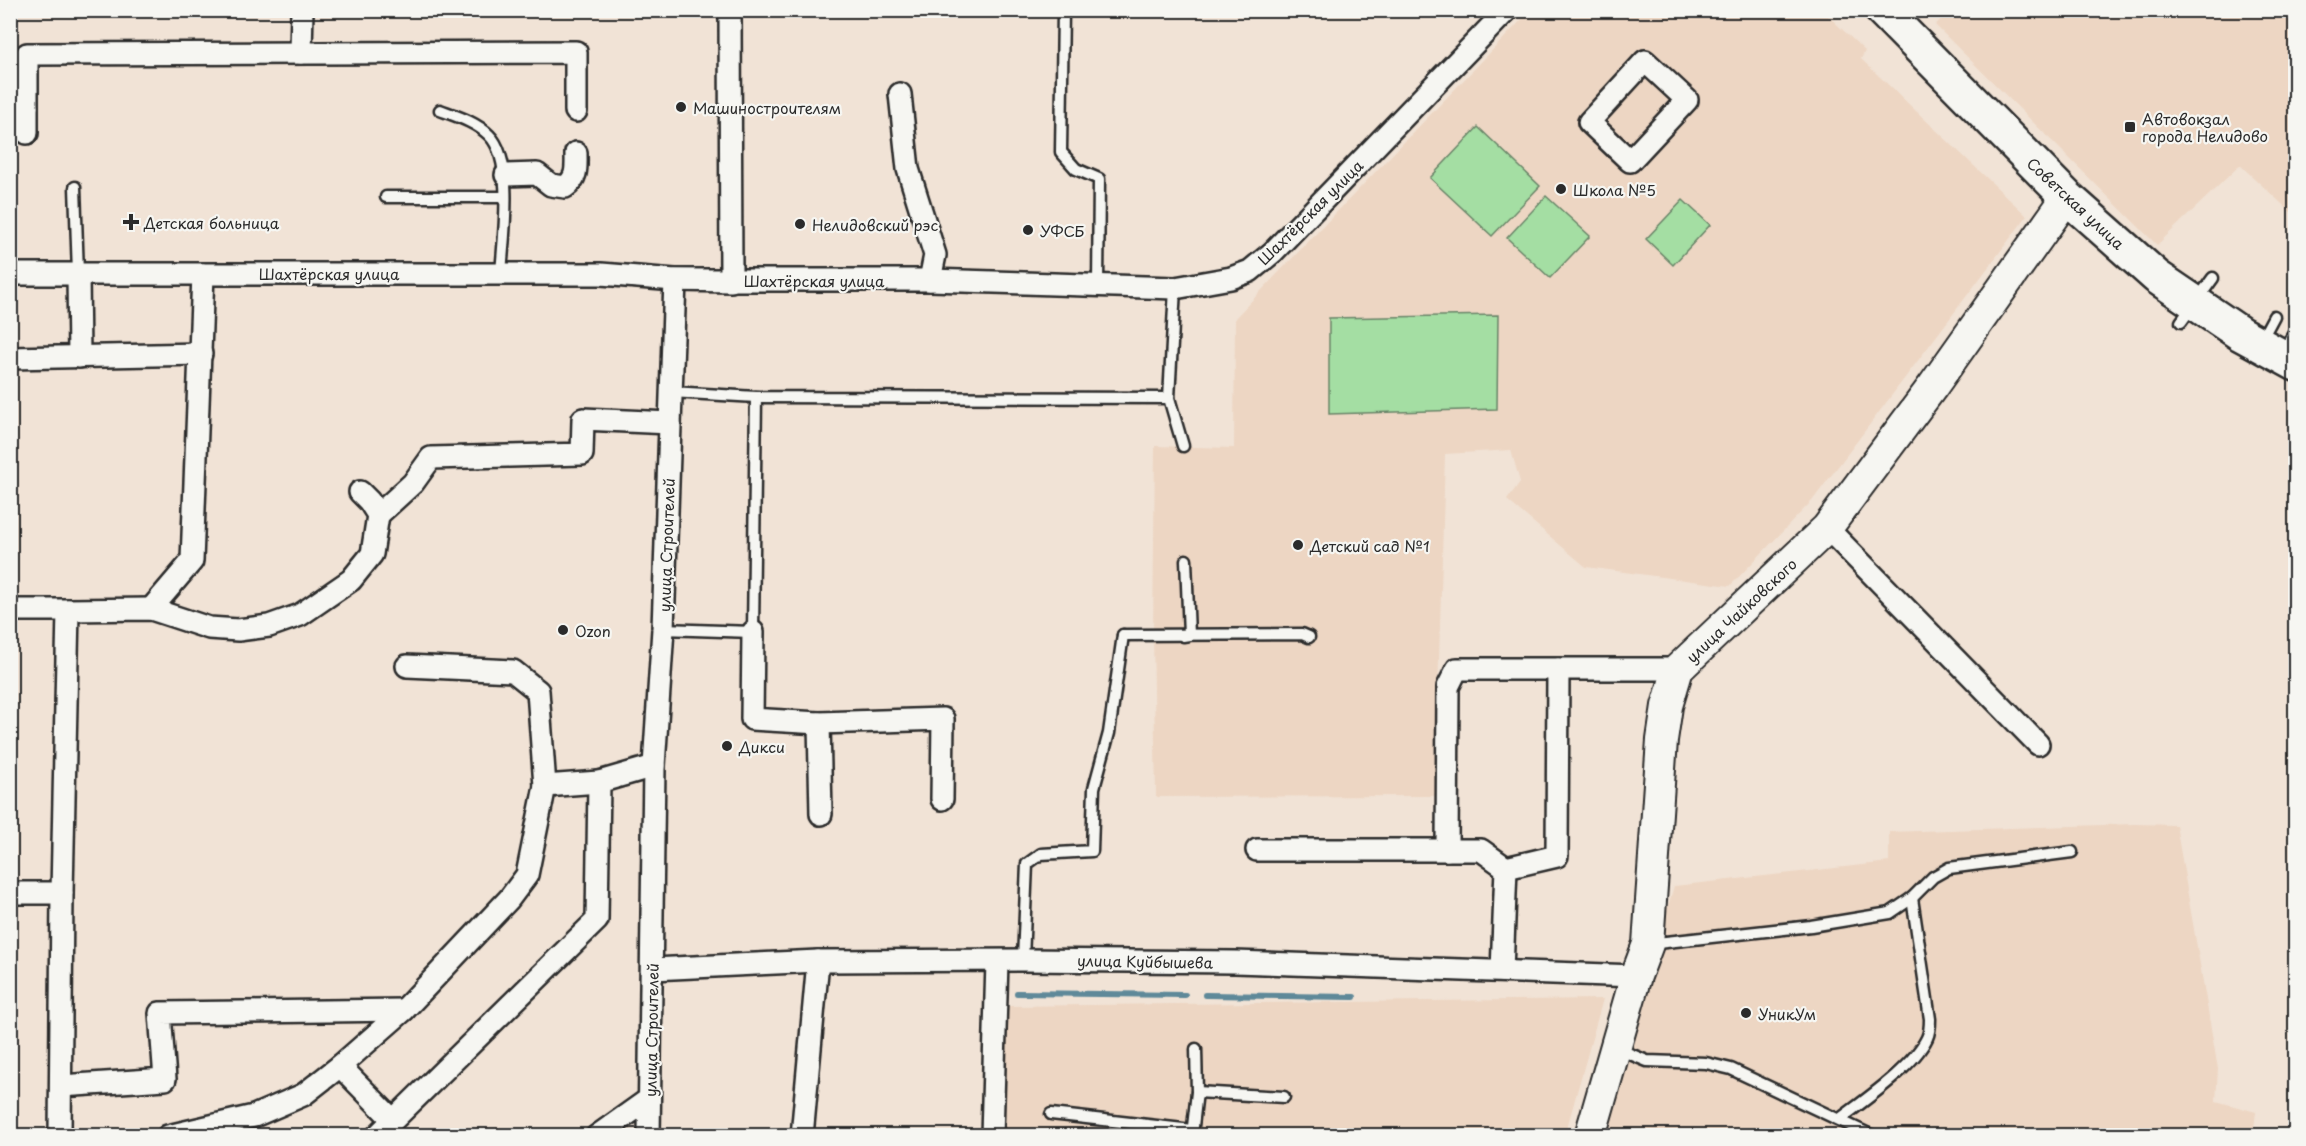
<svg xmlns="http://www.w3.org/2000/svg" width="2306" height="1146" font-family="'Playpen Sans',sans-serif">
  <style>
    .built { fill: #edd6c3 }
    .green { fill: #a4dea3; stroke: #688467; stroke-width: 1.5 }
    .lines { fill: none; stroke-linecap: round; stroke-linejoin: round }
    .stream { stroke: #5f8999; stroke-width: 6 }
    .lane-casing { stroke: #2b2b2b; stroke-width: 15 }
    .street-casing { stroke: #2b2b2b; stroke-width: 26 }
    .secondary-casing { stroke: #2b2b2b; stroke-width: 34 }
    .primary-casing { stroke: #2b2b2b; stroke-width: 38 }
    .lane { stroke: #f6f6f2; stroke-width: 10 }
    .street { stroke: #f6f6f2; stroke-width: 21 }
    .secondary { stroke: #f6f6f2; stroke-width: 30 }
    .primary { stroke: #f6f6f2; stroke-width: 33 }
    .poi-dot { fill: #2b2b2b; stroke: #f6f6f2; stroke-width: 2 }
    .labels { text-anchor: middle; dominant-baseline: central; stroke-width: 4.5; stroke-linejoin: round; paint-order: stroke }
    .poi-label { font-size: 15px; fill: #2b2b2b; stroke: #f6f6f2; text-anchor: start }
    .street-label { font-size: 15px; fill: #2b2b2b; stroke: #f6f6f2 }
  </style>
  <rect width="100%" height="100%" fill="#f1e3d6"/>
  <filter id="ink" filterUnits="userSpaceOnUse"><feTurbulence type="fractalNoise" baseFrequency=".0167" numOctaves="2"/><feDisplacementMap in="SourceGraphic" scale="12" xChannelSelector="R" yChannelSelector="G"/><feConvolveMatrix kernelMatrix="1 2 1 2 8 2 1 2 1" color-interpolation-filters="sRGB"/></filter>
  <g filter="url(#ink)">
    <!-- built -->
    <g class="built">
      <polygon points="1530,11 1823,11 1865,51 1861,59 2027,216 1812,501 1730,586 1586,567 1507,500 1520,482 1511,450 1445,454 1435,796 1156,797 1153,635 1155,446 1234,448 1235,318"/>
      <polygon points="1950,11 2295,11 2295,216 2240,165 2157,245 1935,25"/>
      <polygon points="2135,824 2176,825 2218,1069 2216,1101 2256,1112 2253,1136 1603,1136 1615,1086 1674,886 1889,862 1889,832"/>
      <polygon points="1603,999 1565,1135 1000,1136 1003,1006"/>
    </g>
    <!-- green -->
    <g class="green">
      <polygon points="1478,127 1540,186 1492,236 1430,178"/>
      <polygon points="1546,196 1590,236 1550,278 1507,238"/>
      <polygon points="1683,200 1710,225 1673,265 1646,239"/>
      <polygon points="1498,315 1497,409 1329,414 1329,318"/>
    </g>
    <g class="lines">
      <!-- stream -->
      <g class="stream">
        <polyline points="1017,993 1185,995"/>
        <polyline points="1205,995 1354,997"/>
      </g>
      <defs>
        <g id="lane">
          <polyline points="1063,10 1061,152 1076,169 1099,179 1098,286"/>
          <path d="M440,110C456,116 476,122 489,135C515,160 503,239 501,274"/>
          <polyline points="75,187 78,274"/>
          <polyline points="386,197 505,197"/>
          <polyline points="2181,322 2213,278"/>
          <polyline points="2260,342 2274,316"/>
          <polyline points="2282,353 2296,330"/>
          <polyline points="671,392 756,397 1169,398 1175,288"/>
          <polyline points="1169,398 1183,446"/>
          <polyline points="663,629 753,632 756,397"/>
          <polyline points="1123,635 1302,634 1309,637"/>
          <polyline points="1183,636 1189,635 1186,560"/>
          <polyline points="1648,944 1811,926 1890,913 1912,898 1933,877 1949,868 2072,852"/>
          <polyline points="1023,960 1027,864 1041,854 1092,851 1094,788 1109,733 1123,635"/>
          <polyline points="1618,1049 1647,1061 1706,1063 1731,1069 1873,1136"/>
          <polyline points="1197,1092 1284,1097"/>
          <polyline points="1051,1114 1192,1130"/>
          <path d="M1840,1119C1866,1099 1913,1067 1927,1038C1930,1032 1930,1025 1930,1019L1912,898"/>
          <polyline points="1192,1135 1197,1092 1196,1049"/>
        </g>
        <g id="street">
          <polyline points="301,53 302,10"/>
          <polygon points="1645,61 1687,100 1630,161 1589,122"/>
          <polyline points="900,94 908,169 935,255 930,280"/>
          <polyline points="10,107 27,107 27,54 576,52 576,111"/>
          <polyline points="27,107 27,133"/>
          <path d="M506,175L537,174L551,185L565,187C578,178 576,167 576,153"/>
          <polyline points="10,274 601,274 675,280 930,280 1175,288 1231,278 1250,271 1273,252 1507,10"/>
          <polyline points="78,274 79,357"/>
          <polyline points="10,358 201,354"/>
          <polyline points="378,515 413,483 431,458 582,454 583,419 670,423"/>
          <polyline points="1827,528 2038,744"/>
          <polyline points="151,609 192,561 203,274"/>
          <polyline points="10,610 68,610 62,893 10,893"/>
          <polyline points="68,610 151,609 209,628 238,630 269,626 300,615 351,580 372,554 378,515 369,501 360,492"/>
          <polyline points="753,632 752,719 819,723 943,719 942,799"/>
          <polyline points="407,666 513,671 538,691 545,786 599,782"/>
          <polyline points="819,723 821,814"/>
          <polyline points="1257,850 1481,850 1506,868 1502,971"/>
          <polyline points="1447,850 1448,687 1457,669 1678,669"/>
          <polyline points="1506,868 1557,856 1558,669"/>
          <polyline points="653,969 818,961 1023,960 1235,962 1636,976"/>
          <polyline points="340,1066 393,1120"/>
          <polyline points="61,1086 165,1079 160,1013 404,1010"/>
          <polyline points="60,1136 62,893"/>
          <polyline points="168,1136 254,1116 303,1095 340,1066 404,1010 509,899 527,875 545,786"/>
          <polyline points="377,1136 597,920 599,782 654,766"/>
          <polyline points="597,1136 649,1099"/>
          <polyline points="649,1136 654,766 663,629 675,280 731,281 730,10"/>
          <polyline points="802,1136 818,961"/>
          <polyline points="992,1136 997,961"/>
        </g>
        <polyline id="secondary" points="1590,1136 1636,976 1648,944 1662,740 1667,706 1678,669 1827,528 1933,386 2067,197"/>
        <polyline id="primary" points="1882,10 2067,197 2157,277 2241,334 2296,364"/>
      </defs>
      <!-- lane casing -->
      <use href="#lane" class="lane-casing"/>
      <!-- street casing -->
      <use href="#street" class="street-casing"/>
      <!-- secondary casing -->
      <use href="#secondary" class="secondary-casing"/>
      <!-- primary casing -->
      <use href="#primary" class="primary-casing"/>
      <!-- lane -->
      <use href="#lane" class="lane"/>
      <!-- street -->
      <use href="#street" class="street"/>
      <!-- secondary -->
      <use href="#secondary" class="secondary"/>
      <!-- primary -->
      <use href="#primary" class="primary"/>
    </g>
  </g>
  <!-- markers -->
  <g class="poi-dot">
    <circle cx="681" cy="107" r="6"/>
    <rect x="2124" y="121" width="12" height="12" rx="3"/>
    <circle cx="1561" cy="189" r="6"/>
    <path d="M128 213h6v6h6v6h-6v6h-6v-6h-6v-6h6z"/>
    <circle cx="800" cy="224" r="6"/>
    <circle cx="1028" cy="230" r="6"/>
    <circle cx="1298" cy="545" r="6"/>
    <circle cx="563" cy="630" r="6"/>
    <circle cx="727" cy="746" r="6"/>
    <circle cx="1746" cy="1013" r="6"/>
  </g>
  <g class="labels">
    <!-- poi labels -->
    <g class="poi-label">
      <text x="693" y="107">Машиностроителям</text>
      <text x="2142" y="118">Автовокзал<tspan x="2142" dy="17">города Нелидово</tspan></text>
      <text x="1573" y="189">Школа №5</text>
      <text x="144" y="222">Детская больница</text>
      <text x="812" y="224">Нелидовский рэс</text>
      <text x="1040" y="230">УФСБ</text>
      <text x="1310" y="545">Детский сад №1</text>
      <text x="575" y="630">Ozon</text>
      <text x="739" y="746">Дикси</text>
      <text x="1758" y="1013">УникУм</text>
    </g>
    <!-- street labels -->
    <g class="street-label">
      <text transform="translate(2076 203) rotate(43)">Советская улица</text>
      <text transform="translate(1310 212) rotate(-45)">Шахтёрская улица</text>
      <text x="329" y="273">Шахтёрская улица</text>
      <text x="814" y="280">Шахтёрская улица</text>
      <text transform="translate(666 545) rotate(-88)">улица Строителей</text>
      <text transform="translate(1741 610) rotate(-43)">улица Чайковского</text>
      <text transform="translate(1145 961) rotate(1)">улица Куйбышева</text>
      <text transform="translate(651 1030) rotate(-89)">улица Строителей</text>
    </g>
  </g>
  <!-- margin -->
  <rect width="2306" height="1146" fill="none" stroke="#f6f6f2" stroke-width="36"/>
  <rect x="18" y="18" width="2270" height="1110" fill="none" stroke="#2b2b2b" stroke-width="2" filter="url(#ink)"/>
</svg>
